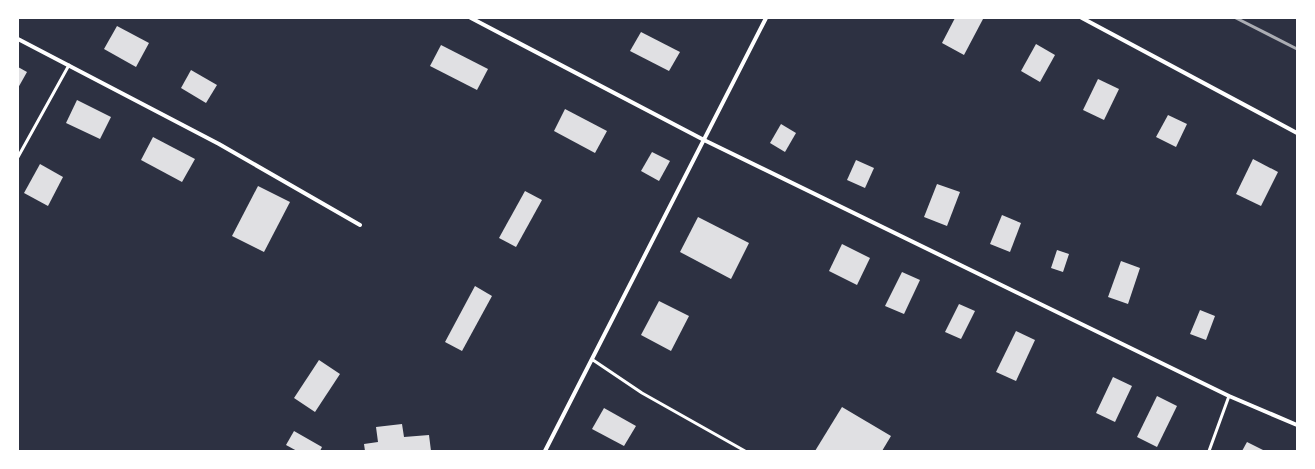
<svg xmlns="http://www.w3.org/2000/svg" width="1315" height="469" font-family="'Fira Sans',sans-serif">
  <style>
    .building { fill: #e0e0e3 }
    .lines { fill: none; stroke-linecap: round; stroke-linejoin: round }
    .service { stroke: #fff; stroke-width: 3 }
    .minor { stroke: #fff; stroke-width: 4 }
    .rail { stroke: #abadb3; stroke-width: 3 }
  </style>
  <rect width="100%" height="100%" fill="#2d3142"/>
  <!-- building -->
  <g class="building">
    <polygon points="955,18 983,19 964,55 942,43"/>
    <polygon points="117,26 149,43 136,67 104,49"/>
    <polygon points="641,32 680,52 669,71 630,51"/>
    <polygon points="1036,44 1055,55 1040,82 1021,71"/>
    <polygon points="441,45 488,69 477,90 430,66"/>
    <polygon points="18,67 27,72 18,88"/>
    <polygon points="191,70 217,85 206,103 181,88"/>
    <polygon points="1098,79 1119,89 1104,120 1083,110"/>
    <polygon points="77,100 111,117 100,139 66,123"/>
    <polygon points="565,109 607,131 595,153 554,131"/>
    <polygon points="1168,115 1187,124 1176,147 1156,137"/>
    <polygon points="781,124 796,133 785,152 770,143"/>
    <polygon points="153,137 195,159 182,182 141,160"/>
    <polygon points="652,152 670,161 659,181 641,171"/>
    <polygon points="1253,159 1278,172 1261,206 1236,194"/>
    <polygon points="856,160 874,168 865,188 847,180"/>
    <polygon points="40,164 63,177 48,206 24,193"/>
    <polygon points="937,184 960,192 947,226 924,217"/>
    <polygon points="258,186 290,202 264,252 232,236"/>
    <polygon points="525,191 542,200 516,247 499,238"/>
    <polygon points="1002,215 1021,223 1010,252 990,244"/>
    <polygon points="698,217 749,243 731,279 680,252"/>
    <polygon points="842,244 870,258 857,285 829,271"/>
    <polygon points="1057,250 1069,254 1063,272 1051,268"/>
    <polygon points="1121,261 1140,268 1128,304 1108,297"/>
    <polygon points="902,272 920,280 904,314 885,306"/>
    <polygon points="475,286 492,296 462,351 445,342"/>
    <polygon points="659,301 689,316 671,351 641,335"/>
    <polygon points="959,304 975,311 961,339 945,332"/>
    <polygon points="1200,310 1215,316 1206,340 1190,334"/>
    <polygon points="1016,331 1035,340 1016,381 996,372"/>
    <polygon points="319,360 340,374 315,412 294,398"/>
    <polygon points="1113,377 1132,386 1115,422 1096,413"/>
    <polygon points="1157,396 1177,406 1157,447 1137,437"/>
    <polygon points="842,407 891,436 882,451 815,451"/>
    <polygon points="604,408 636,426 624,446 592,429"/>
    <polygon points="402,424 404,437 429,435 431,451 365,451 364,444 378,442 376,427"/>
    <polygon points="294,431 322,447 320,451 297,451 286,445"/>
    <polygon points="1247,442 1265,451 1242,451"/>
  </g>
  <g class="lines">
    <!-- service -->
    <g class="service">
      <polyline points="18,157 69,65"/>
      <polyline points="593,360 642,393 745,451"/>
      <polyline points="1209,451 1229,396"/>
    </g>
    <!-- minor -->
    <g class="minor">
      <polyline points="471,18 704,140 1229,396 1297,425"/>
      <polyline points="1082,18 1297,133"/>
      <polyline points="18,39 219,144 360,225"/>
      <polyline points="545,451 766,18"/>
    </g>
    <!-- rail -->
    <polyline class="rail" points="1236,18 1297,49"/>
  </g>
  <!-- border -->
  <rect width="1315" height="469" fill="none" stroke="#ffffff" stroke-width="38"/>
</svg>
